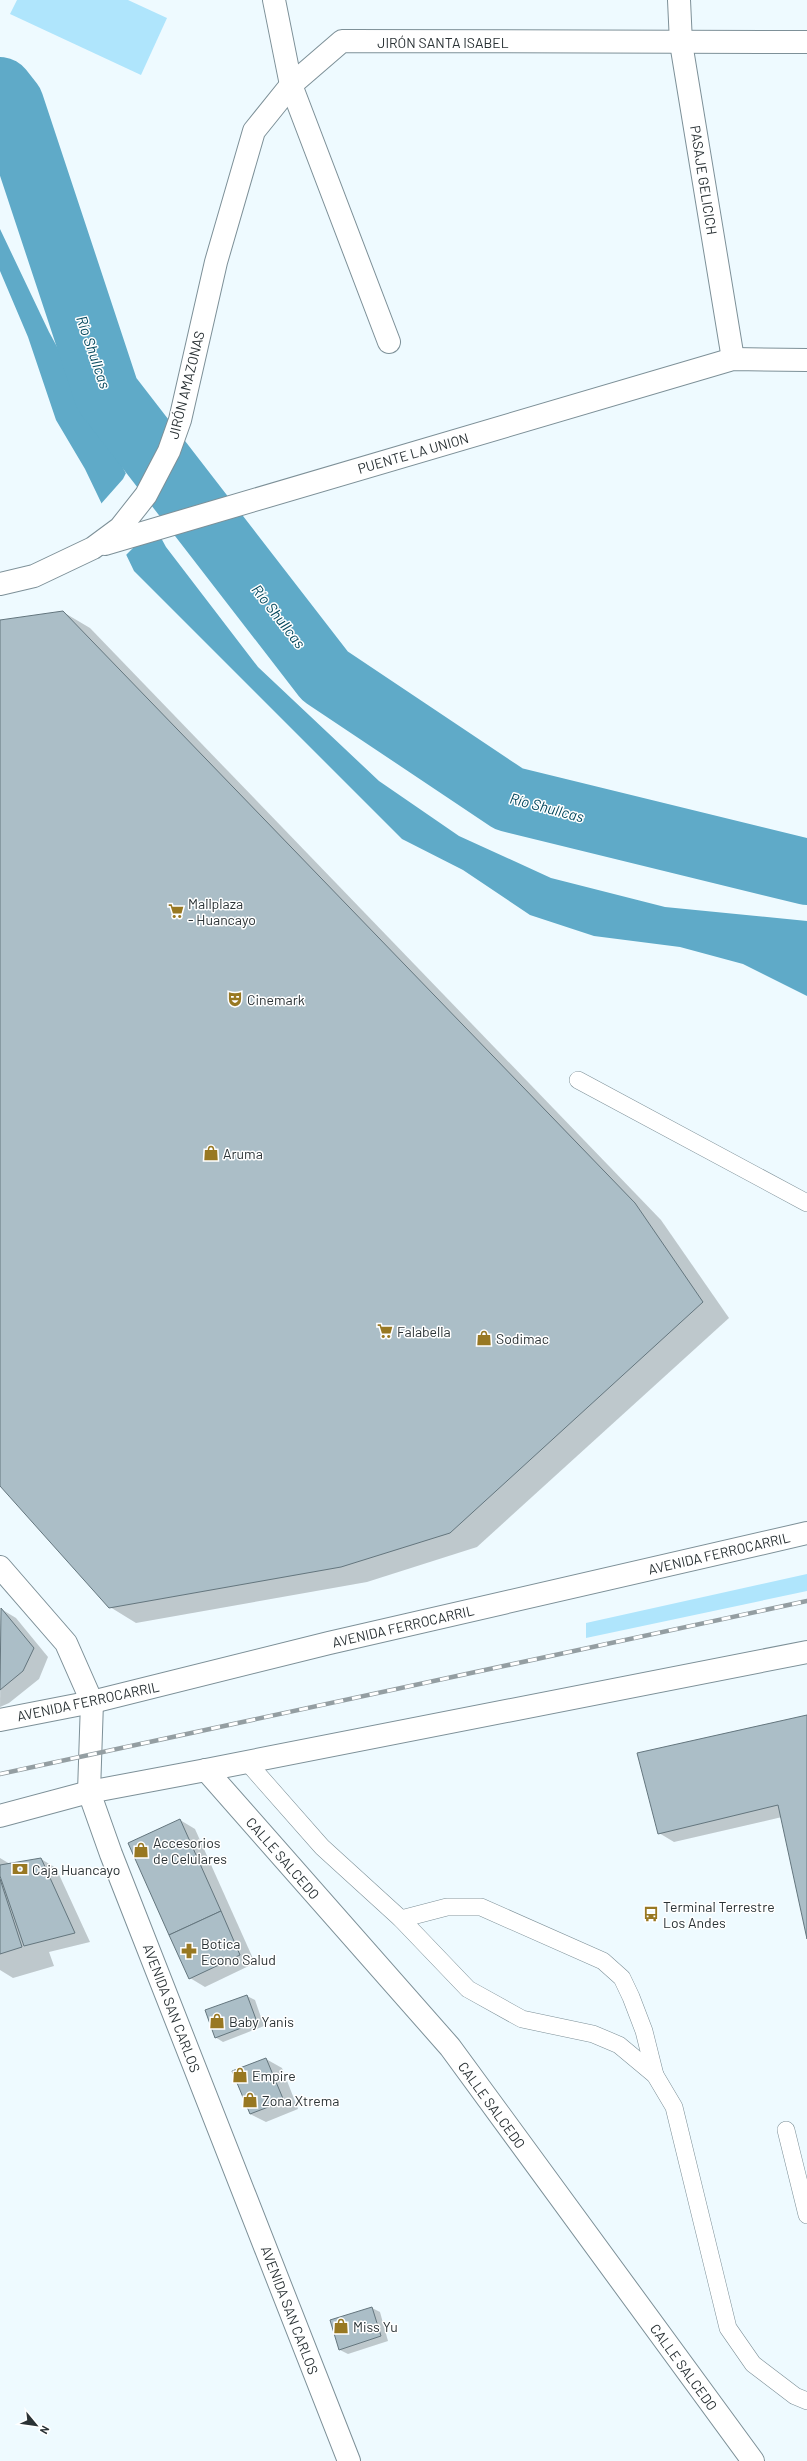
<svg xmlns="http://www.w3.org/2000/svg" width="807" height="2461" font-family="Barlow,sans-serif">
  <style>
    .green { fill: #afe5fc }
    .water { fill: #5faac8 }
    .pier { fill: #eefaff }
    .shadow { fill: #0003 }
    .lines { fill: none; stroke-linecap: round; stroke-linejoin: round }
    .river { stroke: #5faac8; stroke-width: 66 }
    .building { fill: #abbec7; stroke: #64767e }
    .service-casing { stroke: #7d9098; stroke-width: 18 }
    .minor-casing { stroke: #7d9098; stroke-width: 24 }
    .secondary-casing { stroke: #7d9098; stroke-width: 24 }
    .primary-casing { stroke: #7d9098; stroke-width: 24 }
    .service { stroke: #fff; stroke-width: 17 }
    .minor { stroke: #fff; stroke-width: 22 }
    .secondary { stroke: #fff; stroke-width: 22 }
    .primary { stroke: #fff; stroke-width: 22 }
    .rail-casing { stroke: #949ea2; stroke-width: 4.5 }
    .rail { stroke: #fff; stroke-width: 3; stroke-dasharray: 9; stroke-linecap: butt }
    .labels { text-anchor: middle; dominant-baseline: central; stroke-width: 3; stroke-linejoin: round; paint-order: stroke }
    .street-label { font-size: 14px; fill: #2a3235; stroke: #fff }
    .poi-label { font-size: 14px; fill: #2a3235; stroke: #fff; text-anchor: start }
    .water-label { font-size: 15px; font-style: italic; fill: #05495e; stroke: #fff }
  </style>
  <rect width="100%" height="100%" fill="#eefaff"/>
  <!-- green -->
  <g class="green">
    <polygon points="17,0 128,0 167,18 141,75 10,14"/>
    <polygon points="807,1574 807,1591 586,1638 586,1623"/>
  </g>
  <!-- water -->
  <polygon class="water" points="0,229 49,332 166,547 258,667 379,781 459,836 551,878 665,907 807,921 807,996 743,964 680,947 594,936 530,915 463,870 402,839 134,571 85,469 56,420 28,337 0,271"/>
  <!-- pier -->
  <polygon class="pier" points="127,471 156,525 125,556 100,505 123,479"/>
  <!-- shadow -->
  <g class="shadow">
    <polygon points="63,612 90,628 661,1220 729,1318 477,1547 367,1582 136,1623 110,1607 0,1485 0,621"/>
    <polygon points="1,1609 16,1618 48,1657 39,1679 9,1703 0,1707"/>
    <polygon points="807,1716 807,1935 782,1817 674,1842 659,1833"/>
    <polygon points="180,1820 195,1829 255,1963 205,1987 190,1978"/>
    <polygon points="0,1858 10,1864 41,1859 56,1868 90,1942 49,1952 54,1966 13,1978 0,1970"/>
    <polygon points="247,1996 255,2000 264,2026 223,2042 215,2037"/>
    <polygon points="266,2059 282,2068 298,2109 266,2122 250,2114 234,2072"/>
    <polygon points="372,2308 380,2312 388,2341 348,2354 340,2350 331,2321"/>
  </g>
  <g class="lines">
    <!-- river -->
    <polyline class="river" points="0,90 11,104 107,394 325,676 509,799 807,872"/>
  </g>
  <!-- building -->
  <g class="building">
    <polygon points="63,611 635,1203 703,1302 450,1533 341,1567 109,1608 0,1486 0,620"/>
    <polygon points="1,1608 34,1648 23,1671 0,1690"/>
    <polygon points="807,1715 807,1939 778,1805 658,1834 637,1753"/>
    <polygon points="180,1819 221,1911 169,1935 128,1843"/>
    <polygon points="41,1858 75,1933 24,1946 0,1876 0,1865"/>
    <polygon points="0,1879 22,1947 0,1954"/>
    <polygon points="221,1911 240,1955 189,1979 169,1935"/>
    <polygon points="247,1995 257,2022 215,2038 205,2010"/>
    <polygon points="266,2058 284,2101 250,2114 232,2071"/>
    <polygon points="372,2307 381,2336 339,2350 330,2320"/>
  </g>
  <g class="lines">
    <defs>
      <g id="service">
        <polyline points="578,1080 807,1203"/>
        <polyline points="248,1763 322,1847 401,1919 468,1989 522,2019 593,2034 619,2045 655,2075 674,2107 728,2328 753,2364 795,2396 807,2401"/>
        <polyline points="401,1919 447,1907 481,1907 603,1961 622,1978 631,1997 644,2031 655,2075"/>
        <polyline points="786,2130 807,2215"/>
      </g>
      <g id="minor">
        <polyline points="274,0 291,85 389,342"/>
        <polyline points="679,0 681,43 733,359"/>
        <polyline points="105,544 733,359 807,360"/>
        <polyline points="0,584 34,576 93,548 120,528 146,495 169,451 180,420 216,262 254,131 291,85 342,41 807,42"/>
        <polyline points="0,1567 66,1643 92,1702"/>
        <polyline points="206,1770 450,2047 753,2461"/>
      </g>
      <g id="secondary">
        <polyline points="92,1702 89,1792 111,1854 349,2461"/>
        <polyline points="89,1792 206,1770"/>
      </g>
      <g id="primary">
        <polyline points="0,1720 92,1702 329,1643 807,1533"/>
        <polyline points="206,1770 807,1652"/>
        <polyline points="0,1816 89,1792"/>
      </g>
    </defs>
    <!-- service casing -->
    <use href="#service" class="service-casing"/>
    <!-- minor casing -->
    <use href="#minor" class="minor-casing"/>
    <!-- secondary casing -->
    <use href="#secondary" class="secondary-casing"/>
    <!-- primary casing -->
    <use href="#primary" class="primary-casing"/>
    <!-- service -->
    <use href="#service" class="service"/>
    <!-- minor -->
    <use href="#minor" class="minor"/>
    <!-- secondary -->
    <use href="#secondary" class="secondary"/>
    <!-- primary -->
    <use href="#primary" class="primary"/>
    <defs>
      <polyline id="rail" points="0,1774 807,1601"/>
    </defs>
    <!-- rail casing -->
    <use href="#rail" class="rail-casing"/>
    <!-- rail -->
    <use href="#rail" class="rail"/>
  </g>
  <!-- icons -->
  <defs>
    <symbol id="supermarket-bare" viewBox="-9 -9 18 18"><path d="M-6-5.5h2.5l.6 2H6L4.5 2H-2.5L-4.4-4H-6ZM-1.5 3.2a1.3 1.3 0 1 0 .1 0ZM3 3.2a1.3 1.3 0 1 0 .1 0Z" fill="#987822" stroke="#fff" stroke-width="2.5" paint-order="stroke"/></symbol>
    <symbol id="theatre-bare" viewBox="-9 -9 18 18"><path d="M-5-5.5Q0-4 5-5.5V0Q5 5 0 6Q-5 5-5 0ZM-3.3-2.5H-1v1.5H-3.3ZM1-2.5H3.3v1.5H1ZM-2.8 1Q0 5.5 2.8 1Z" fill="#987822" stroke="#fff" stroke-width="2.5" paint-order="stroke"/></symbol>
    <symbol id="shop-bare" viewBox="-9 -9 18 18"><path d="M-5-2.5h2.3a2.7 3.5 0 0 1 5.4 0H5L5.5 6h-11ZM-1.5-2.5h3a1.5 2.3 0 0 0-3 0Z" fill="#987822" stroke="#fff" stroke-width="2.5" paint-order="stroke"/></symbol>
    <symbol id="bank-bare" viewBox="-9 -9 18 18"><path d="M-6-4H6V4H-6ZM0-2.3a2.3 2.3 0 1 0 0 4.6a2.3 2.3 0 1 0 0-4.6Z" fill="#987822" stroke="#fff" stroke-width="2.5" paint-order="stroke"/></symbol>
    <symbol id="bus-bare" viewBox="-9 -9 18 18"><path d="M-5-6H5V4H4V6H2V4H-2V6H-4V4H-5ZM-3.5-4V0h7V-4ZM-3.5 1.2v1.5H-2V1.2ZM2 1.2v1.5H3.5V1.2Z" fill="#987822" stroke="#fff" stroke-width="2.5" paint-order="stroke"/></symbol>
    <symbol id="pharmacy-bare" viewBox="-9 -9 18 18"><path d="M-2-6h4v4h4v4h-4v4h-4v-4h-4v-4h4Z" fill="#987822" stroke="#fff" stroke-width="2.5" paint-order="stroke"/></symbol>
  </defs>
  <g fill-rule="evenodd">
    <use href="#supermarket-bare" x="165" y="900" width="22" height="22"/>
    <use href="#theatre-bare" x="224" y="988" width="22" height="22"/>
    <use href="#shop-bare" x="200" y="1142" width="22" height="22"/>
    <use href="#supermarket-bare" x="374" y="1320" width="22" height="22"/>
    <use href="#shop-bare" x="473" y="1327" width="22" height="22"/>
    <use href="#shop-bare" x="130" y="1839" width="22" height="22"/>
    <use href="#bank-bare" x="9" y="1858" width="22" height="22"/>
    <use href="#bus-bare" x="640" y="1903" width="22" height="22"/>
    <use href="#pharmacy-bare" x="178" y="1940" width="22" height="22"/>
    <use href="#shop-bare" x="206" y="2010" width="22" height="22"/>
    <use href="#shop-bare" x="229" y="2064" width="22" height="22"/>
    <use href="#shop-bare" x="239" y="2089" width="22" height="22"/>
    <use href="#shop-bare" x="330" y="2315" width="22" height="22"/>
  </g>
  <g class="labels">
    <!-- street labels -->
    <g class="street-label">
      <text x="443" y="42">JIRÓN SANTA ISABEL</text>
      <text transform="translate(704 180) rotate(81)">PASAJE GELICICH</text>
      <text transform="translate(186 385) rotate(-76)">JIRÓN AMAZONAS</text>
      <text transform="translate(413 453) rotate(-16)">PUENTE LA UNION</text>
      <text transform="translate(719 1553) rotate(-13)">AVENIDA FERROCARRIL</text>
      <text transform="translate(403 1626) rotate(-13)">AVENIDA FERROCARRIL</text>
      <text transform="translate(88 1701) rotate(-12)">AVENIDA FERROCARRIL</text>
      <text transform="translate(283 1858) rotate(49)">CALLE SALCEDO</text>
      <text transform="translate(172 2008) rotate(69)">AVENIDA SAN CARLOS</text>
      <text transform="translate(492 2105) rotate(54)">CALLE SALCEDO</text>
      <text transform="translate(290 2310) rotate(69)">AVENIDA SAN CARLOS</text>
      <text transform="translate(684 2367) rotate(54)">CALLE SALCEDO</text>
    </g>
    <!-- poi labels -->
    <g class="poi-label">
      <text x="188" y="903">Mallplaza<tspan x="188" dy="16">- Huancayo</tspan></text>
      <text x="247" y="999">Cinemark</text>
      <text x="223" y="1153">Aruma</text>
      <text x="397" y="1331">Falabella</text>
      <text x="496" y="1338">Sodimac</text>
      <text x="153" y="1842">Accesorios<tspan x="153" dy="16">de Celulares</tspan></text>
      <text x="32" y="1869">Caja Huancayo</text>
      <text x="663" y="1906">Terminal Terrestre<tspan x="663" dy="16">Los Andes</tspan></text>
      <text x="201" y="1943">Botica<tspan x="201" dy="16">Econo Salud</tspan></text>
      <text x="229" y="2021">Baby Yanis</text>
      <text x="252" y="2075">Empire</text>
      <text x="262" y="2100">Zona Xtrema</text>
      <text x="353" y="2326">Miss Yu</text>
    </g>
    <!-- water labels -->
    <g class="water-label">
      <text transform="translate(94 352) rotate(71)">Río Shullcas</text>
      <text transform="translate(279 616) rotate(52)">Río Shullcas</text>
      <text transform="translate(547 807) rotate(15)">Río Shullcas</text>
    </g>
  </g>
  <!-- north arrow -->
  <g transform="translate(36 2425) rotate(119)" stroke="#ffffff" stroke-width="3" paint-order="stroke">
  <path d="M0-3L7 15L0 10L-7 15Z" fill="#2a3235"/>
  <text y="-6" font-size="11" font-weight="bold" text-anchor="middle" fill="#2a3235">N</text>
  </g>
</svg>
